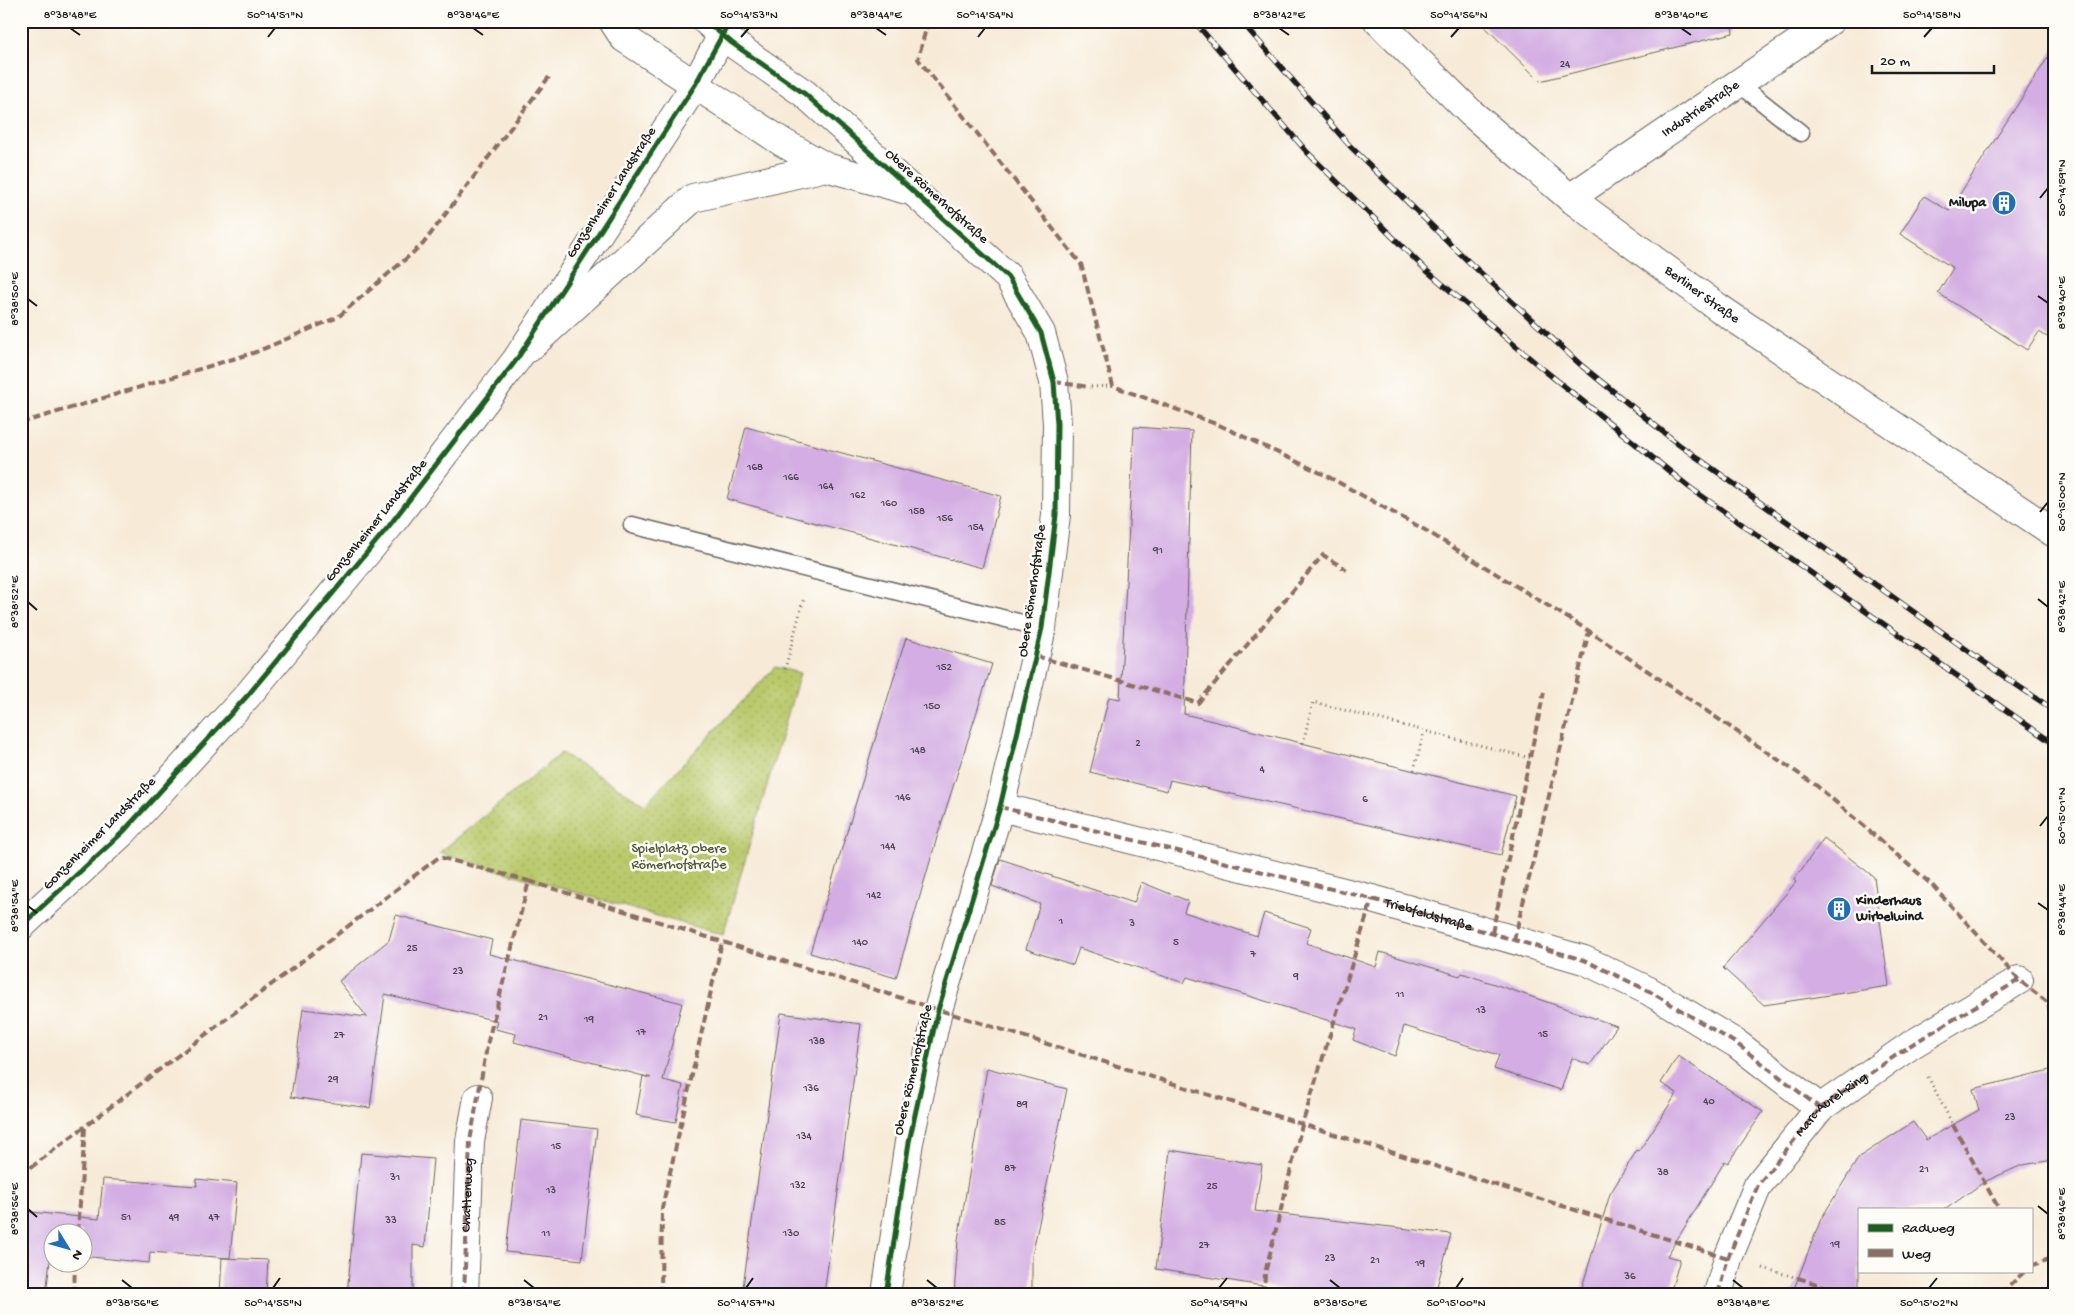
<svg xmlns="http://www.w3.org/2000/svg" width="2075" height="1315" font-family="'Gochi Hand',sans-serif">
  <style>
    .park { fill: url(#park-dots); stroke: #6a7244 }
    .building { fill: #d3ade3 }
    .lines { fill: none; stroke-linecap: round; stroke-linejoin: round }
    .service-casing { stroke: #69645e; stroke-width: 19 }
    .minor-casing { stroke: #69645e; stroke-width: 30 }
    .tertiary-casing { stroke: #69645e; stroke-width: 30 }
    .path { stroke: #69645e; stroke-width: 3; stroke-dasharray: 1 4; stroke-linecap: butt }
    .service { stroke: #fff; stroke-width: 16 }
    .minor { stroke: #fff; stroke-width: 28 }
    .tertiary { stroke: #fff; stroke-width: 28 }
    .rail-casing { stroke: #1c1c1c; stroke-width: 5.5 }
    .rail { stroke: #fdfcf7; stroke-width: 4; stroke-dasharray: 11; stroke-linecap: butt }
    .quiet { stroke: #8d6e63; stroke-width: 4; stroke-dasharray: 8 4; stroke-linecap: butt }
    .cycleway-casing { stroke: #fdfcf7; stroke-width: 8 }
    .cycleway { stroke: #1b5e20; stroke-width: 5 }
    .ticks { fill: none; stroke: #1c1c1c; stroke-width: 2 }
    .labels { text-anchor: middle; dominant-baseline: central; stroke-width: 5; stroke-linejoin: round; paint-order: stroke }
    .number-label { font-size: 11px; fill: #4a404e }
    .street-label { font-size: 14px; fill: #1c1c1c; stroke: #fdfcf7 }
    .poi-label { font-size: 14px; font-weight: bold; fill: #1c1c1c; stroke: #fdfcf7; text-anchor: end }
    .park-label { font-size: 14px; fill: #535938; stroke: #fdfcf7 }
    .neatline { fill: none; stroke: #1c1c1c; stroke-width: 2 }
    .ticks-label { font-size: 12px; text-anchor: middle; fill: #1c1c1c }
  </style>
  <defs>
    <pattern id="park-dots" width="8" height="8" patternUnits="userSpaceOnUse" patternTransform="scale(1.25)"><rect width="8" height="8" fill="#b9c96b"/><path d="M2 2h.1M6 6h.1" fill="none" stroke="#9eac5c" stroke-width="1.8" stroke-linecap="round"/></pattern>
  </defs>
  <rect width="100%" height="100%" fill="#fdfcf7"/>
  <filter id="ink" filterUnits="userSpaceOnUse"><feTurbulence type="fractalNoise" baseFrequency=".02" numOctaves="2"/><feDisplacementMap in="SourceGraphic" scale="10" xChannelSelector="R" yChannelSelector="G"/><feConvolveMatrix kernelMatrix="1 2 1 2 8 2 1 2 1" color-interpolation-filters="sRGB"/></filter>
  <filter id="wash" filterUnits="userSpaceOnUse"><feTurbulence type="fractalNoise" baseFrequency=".0096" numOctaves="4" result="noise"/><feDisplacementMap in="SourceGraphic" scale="20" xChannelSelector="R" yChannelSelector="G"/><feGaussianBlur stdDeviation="1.12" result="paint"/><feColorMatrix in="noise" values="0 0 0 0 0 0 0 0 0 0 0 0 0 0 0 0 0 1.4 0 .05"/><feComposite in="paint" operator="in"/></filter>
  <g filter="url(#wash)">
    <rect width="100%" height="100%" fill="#f7ebd8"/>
    <!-- park -->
    <polygon class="park" points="775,667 800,673 723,935 439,853 561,753 645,804"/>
    <g id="blocks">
      <!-- building -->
      <g class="building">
        <polygon points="1479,21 1731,21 1733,33 1540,81"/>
        <polygon points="2054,48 2054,341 2039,332 2027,350 1938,293 1953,268 1900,234 1924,196 1949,211"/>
        <polygon points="746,427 1001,496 982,568 727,499"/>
        <polygon points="1134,427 1192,431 1184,714 1516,796 1501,855 1170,780 1167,791 1090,772 1109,697 1120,699"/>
        <polygon points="906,638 992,664 938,834 896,978 810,953"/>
        <polygon points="1824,838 1874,877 1889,986 1764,1005 1723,968 1796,882 1794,880"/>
        <polygon points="1000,859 1134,903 1141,882 1188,901 1184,912 1257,936 1264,913 1311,928 1306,943 1376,967 1380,952 1460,976 1462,973 1617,1026 1590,1065 1572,1058 1561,1090 1494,1069 1499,1055 1404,1026 1395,1056 1353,1040 1356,1029 1187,977 1184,983 1079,948 1073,965 1026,949 1040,904 992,886"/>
        <polygon points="396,915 492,940 489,954 682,1003 663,1080 683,1085 676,1122 636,1115 643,1076 651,1078 514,1042 516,1034 495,1029 497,1021 385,994 370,1108 291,1097 303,1009 367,1017 339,981 389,940"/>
        <polygon points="781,1013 861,1024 824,1294 742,1294"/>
        <polygon points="1678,1056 1763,1112 1728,1163 1725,1161 1667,1256 1680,1259 1670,1294 1580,1294 1610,1194 1637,1150 1639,1151 1677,1093 1661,1083"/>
        <polygon points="987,1068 1067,1089 1032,1256 1032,1294 954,1294 958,1240"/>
        <polygon points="2054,1069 2054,1160 2022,1165 1984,1182 1946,1209 1859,1209 1859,1294 1792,1294 1821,1219 1859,1157 1913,1122 1926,1140 1979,1110 1973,1089"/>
        <polygon points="521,1120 597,1129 582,1260 506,1252"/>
        <polygon points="1170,1150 1262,1165 1255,1211 1451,1234 1435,1294 1314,1294 1156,1269"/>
        <polygon points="361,1153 433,1159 425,1247 413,1245 413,1294 347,1294"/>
        <polygon points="103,1179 197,1186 196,1179 237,1183 230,1258 150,1252 149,1263 82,1256 82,1232 52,1232 52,1254 51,1253 46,1294 21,1294 21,1211 99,1219"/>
        <polygon points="222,1258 268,1260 266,1294 220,1294"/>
      </g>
    </g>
  </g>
  <g filter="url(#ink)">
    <use href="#blocks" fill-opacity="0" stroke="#69645e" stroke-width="1"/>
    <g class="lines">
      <defs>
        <g id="service">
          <polyline points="1738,83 1801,133"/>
          <polyline points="632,525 1042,628"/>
        </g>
        <g id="minor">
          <polyline points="613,21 624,38 782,142 826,167 907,190"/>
          <polyline points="706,21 722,35"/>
          <path id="s1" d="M1378,21L1471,113L1570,198L1719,308L2054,533"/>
          <polyline points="732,43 805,94 1008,277 1041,333 1054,382 1057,424 1056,515 1042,628 1000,807 938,1010 909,1142 886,1294"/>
          <path id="s2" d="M1570,198L1830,21"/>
          <polyline points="529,348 693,198 826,167"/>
          <polyline points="1000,807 1372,899 1584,960 1649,991 1737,1044 1820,1108"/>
          <polyline points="464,1294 470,1141 478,1098"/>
          <polyline points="1718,1294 1728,1258 1758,1185 1820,1108 1911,1045 2019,980"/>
        </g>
        <polyline id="tertiary" points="21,926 123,832 248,695 389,526 517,359 695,85 730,21"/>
      </defs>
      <!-- service casing -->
      <use href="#service" class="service-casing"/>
      <!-- minor casing -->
      <use href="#minor" class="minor-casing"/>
      <!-- tertiary casing -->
      <use href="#tertiary" class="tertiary-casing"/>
      <!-- path -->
      <g class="path">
        <polyline points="1091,387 1113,386"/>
        <polyline points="785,669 804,598"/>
        <polyline points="1303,743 1313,702 1530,758"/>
        <polyline points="1414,770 1424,732"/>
        <polyline points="1928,1077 1953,1125"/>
        <polyline points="1763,1268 1798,1278"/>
      </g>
      <!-- service -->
      <use href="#service" class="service"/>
      <!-- minor -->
      <use href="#minor" class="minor"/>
      <!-- tertiary -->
      <use href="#tertiary" class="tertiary"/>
      <defs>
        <g id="rail">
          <polyline points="1194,21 1307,152 1427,271 1544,370 1689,487 2054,744"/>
          <polyline points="1241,21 1350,146 1469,262 1582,366 1678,444 2012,682 2054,710"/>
        </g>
      </defs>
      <!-- rail casing -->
      <use href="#rail" class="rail-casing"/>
      <!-- rail -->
      <use href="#rail" class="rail"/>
      <!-- quiet -->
      <g class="quiet">
        <polyline points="928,21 918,59 1081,264 1113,386 1219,425 1325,475 1425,530 1589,631 1817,786 1932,885 2019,980 2047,1002 2054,1022"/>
        <polyline points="1054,382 1090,387"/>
        <polyline points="21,423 256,352 338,317 423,244 549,77"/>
        <polyline points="1036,656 1198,703 1323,555 1347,570"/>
        <path id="s3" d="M1000,807L1372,899L1584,960L1649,991L1737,1044L1820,1108"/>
        <polyline points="1492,933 1544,692"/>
        <polyline points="1514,940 1589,631"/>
        <polyline points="1953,1125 1999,1209"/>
        <polyline points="21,1175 439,857 529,881"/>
        <polyline points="78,1232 85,1128"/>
        <polyline points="2031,1266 2054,1257"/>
        <polyline points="1798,1278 1848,1294"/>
        <polyline points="74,1294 75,1262"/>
        <path id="s4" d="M464,1294L470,1141L488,1041L529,881L1728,1258"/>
        <polyline points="661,1294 662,1208 722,942"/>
        <polyline points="1264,1294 1265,1273 1302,1125 1372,899"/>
        <path id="s5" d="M1718,1294L1728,1258L1758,1185L1820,1108L1911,1045L2019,980"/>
        <polyline points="2001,1294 2025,1271"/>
      </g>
      <defs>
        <g id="cycleway">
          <polyline points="706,21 732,43 805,94 1008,277 1041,333 1054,382 1057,424 1056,515 1042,628 1000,807 938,1010 909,1142 886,1294"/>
          <polyline points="21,926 123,832 248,695 389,526 517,359 695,85 730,21"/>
        </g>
      </defs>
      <!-- cycleway casing -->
      <use href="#cycleway" class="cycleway-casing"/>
      <!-- cycleway -->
      <use href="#cycleway" class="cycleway"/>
    </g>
  </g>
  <!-- ticks -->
  <path class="ticks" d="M70,28L80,35M473,28L483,35M876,28L886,35M1279,28L1289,35M1681,28L1691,35M268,37L275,28M741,37L749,28M978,37L985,28M1451,37L1459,28M1924,37L1932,28M2040,198L2048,188M2038,296L2048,303M28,299L37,306M2040,512L2048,502M2038,599L2048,607M28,602L37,610M2040,826L2048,816M2038,903L2048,910M28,906L37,913M2038,1206L2048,1214M28,1209L37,1217M122,1280L132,1288M524,1280L534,1288M927,1280L937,1288M1330,1280L1340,1288M1733,1280L1743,1288M273,1288L280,1278M746,1288L753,1278M1219,1288L1227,1278M1456,1288L1463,1278M1929,1288L1937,1278"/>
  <!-- icons -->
  <defs>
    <symbol id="building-disc" viewBox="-11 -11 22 22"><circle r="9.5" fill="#1f6fb2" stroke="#fdfcf7"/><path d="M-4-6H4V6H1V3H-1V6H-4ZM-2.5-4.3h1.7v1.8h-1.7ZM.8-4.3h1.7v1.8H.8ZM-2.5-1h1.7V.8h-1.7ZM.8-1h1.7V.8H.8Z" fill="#fff"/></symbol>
  </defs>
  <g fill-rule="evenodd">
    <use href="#building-disc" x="1990" y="189" width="28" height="28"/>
    <use href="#building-disc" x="1825" y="895" width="28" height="28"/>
  </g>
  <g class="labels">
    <!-- number labels -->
    <g class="number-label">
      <text x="1565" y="65">24</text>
      <text x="755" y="468">168</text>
      <text x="791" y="478">166</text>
      <text x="826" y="487">164</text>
      <text x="858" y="496">162</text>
      <text x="889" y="504">160</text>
      <text x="917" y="512">158</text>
      <text x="945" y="519">156</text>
      <text x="976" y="528">154</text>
      <text x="1158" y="551">91</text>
      <text x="944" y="668">152</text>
      <text x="932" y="707">150</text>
      <text x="1138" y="744">2</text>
      <text x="918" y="751">148</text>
      <text x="1262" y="770">4</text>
      <text x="903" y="798">146</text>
      <text x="1365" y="800">6</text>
      <text x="888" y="847">144</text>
      <text x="874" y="896">142</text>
      <text x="1061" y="922">1</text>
      <text x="1132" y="924">3</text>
      <text x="860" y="943">140</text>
      <text x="1176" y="943">5</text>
      <text x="412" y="949">25</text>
      <text x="1253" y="955">7</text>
      <text x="458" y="972">23</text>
      <text x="1296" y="977">9</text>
      <text x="1400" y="995">11</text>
      <text x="1481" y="1011">13</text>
      <text x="543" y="1018">21</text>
      <text x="589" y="1020">19</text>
      <text x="641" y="1033">17</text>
      <text x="1543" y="1035">15</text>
      <text x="339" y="1036">27</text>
      <text x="817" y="1042">138</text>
      <text x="333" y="1080">29</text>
      <text x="811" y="1089">136</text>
      <text x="1709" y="1102">40</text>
      <text x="1022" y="1105">89</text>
      <text x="2010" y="1118">23</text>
      <text x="804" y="1137">134</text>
      <text x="556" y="1147">15</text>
      <text x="1010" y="1169">87</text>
      <text x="1924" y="1170">21</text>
      <text x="1663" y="1173">38</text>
      <text x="395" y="1178">31</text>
      <text x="798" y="1186">132</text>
      <text x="1212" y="1187">25</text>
      <text x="551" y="1191">13</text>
      <text x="126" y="1218">51</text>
      <text x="174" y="1218">49</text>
      <text x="214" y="1218">47</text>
      <text x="391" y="1221">33</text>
      <text x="1000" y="1223">85</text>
      <text x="546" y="1234">11</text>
      <text x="791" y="1234">130</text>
      <text x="1835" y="1245">19</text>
      <text x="1204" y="1246">27</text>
      <text x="1330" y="1259">23</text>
      <text x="1375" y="1261">21</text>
      <text x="1420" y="1264">19</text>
      <text x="1630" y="1277">36</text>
    </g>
    <!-- street labels -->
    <g class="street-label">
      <text stroke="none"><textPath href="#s2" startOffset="158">Industriestraße</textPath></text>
      <text transform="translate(612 193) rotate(-57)">Gonzenheimer Landstraße</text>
      <text transform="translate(936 197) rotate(42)">Obere Römerhofstraße</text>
      <text stroke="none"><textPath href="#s1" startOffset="425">Berliner Straße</textPath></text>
      <text transform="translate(377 521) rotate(-51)">Gonzenheimer Landstraße</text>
      <text transform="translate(1033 591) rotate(-82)">Obere Römerhofstraße</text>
      <text transform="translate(100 834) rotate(-45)">Gonzenheimer Landstraße</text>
      <text stroke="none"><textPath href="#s3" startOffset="442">Triebfeldstraße</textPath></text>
      <text transform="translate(914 1070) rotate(-77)">Obere Römerhofstraße</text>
      <text stroke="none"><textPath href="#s5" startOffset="226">Marc-Aurel-Ring</textPath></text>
      <text stroke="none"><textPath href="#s4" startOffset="99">Chattenweg</textPath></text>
    </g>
    <!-- poi labels -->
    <g class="poi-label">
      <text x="1986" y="203">Milupa</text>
      <text x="1856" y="901" text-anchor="start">Kinderhaus<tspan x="1856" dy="16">Wirbelwind</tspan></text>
    </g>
    <!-- park labels -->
    <g class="park-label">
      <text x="679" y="849">Spielplatz Obere<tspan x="679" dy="16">Römerhofstraße</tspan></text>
    </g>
  </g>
  <!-- margin -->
  <rect width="2075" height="1315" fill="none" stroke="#fdfcf7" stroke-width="55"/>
  <!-- legend -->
  <rect x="1858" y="1208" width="175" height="65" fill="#fdfcf7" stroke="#a3a29f"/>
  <rect x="1868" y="1224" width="25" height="8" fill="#1b5e20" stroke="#a3a29f"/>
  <text x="1902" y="1232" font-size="15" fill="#1c1c1c">Radweg</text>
  <rect x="1868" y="1249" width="25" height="8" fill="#8d6e63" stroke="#a3a29f"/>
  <text x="1902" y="1258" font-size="15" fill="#1c1c1c">Weg</text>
  <!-- north arrow -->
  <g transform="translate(68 1248) rotate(127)"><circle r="24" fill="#fdfcf7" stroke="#a3a29f"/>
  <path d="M0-4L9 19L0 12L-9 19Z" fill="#1f6fb2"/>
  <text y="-8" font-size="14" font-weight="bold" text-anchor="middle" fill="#1c1c1c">N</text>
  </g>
  <!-- scale -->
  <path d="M1872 65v8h122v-8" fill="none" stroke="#1c1c1c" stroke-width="2.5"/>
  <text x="1880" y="65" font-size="15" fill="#1c1c1c" stroke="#fdfcf7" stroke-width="4" paint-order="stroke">20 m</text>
  <rect x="28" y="28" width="2020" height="1260" class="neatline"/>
  <g class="ticks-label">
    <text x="70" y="18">8°38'48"E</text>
    <text x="275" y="18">50°14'51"N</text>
    <text x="473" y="18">8°38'46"E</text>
    <text x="749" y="18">50°14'53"N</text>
    <text x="876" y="18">8°38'44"E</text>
    <text x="985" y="18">50°14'54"N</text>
    <text x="1279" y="18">8°38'42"E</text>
    <text x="1459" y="18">50°14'56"N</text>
    <text x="1681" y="18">8°38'40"E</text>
    <text x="1932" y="18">50°14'58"N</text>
    <text transform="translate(2061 188) rotate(-90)" y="4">50°14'59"N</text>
    <text transform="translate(14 299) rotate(-90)" y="4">8°38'50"E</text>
    <text transform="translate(2061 303) rotate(-90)" y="4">8°38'40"E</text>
    <text transform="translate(2061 502) rotate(-90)" y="4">50°15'00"N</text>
    <text transform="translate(14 602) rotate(-90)" y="4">8°38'52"E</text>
    <text transform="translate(2061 607) rotate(-90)" y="4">8°38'42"E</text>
    <text transform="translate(2061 816) rotate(-90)" y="4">50°15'01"N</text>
    <text transform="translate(14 906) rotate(-90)" y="4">8°38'54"E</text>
    <text transform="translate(2061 910) rotate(-90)" y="4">8°38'44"E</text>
    <text transform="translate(14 1209) rotate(-90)" y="4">8°38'56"E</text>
    <text transform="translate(2061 1214) rotate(-90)" y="4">8°38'46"E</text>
    <text x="132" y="1306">8°38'56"E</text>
    <text x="273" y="1306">50°14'55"N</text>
    <text x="534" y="1306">8°38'54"E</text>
    <text x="746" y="1306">50°14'57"N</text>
    <text x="937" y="1306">8°38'52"E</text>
    <text x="1219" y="1306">50°14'59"N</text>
    <text x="1340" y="1306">8°38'50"E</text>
    <text x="1456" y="1306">50°15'00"N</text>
    <text x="1743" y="1306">8°38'48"E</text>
    <text x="1929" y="1306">50°15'02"N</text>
  </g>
</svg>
